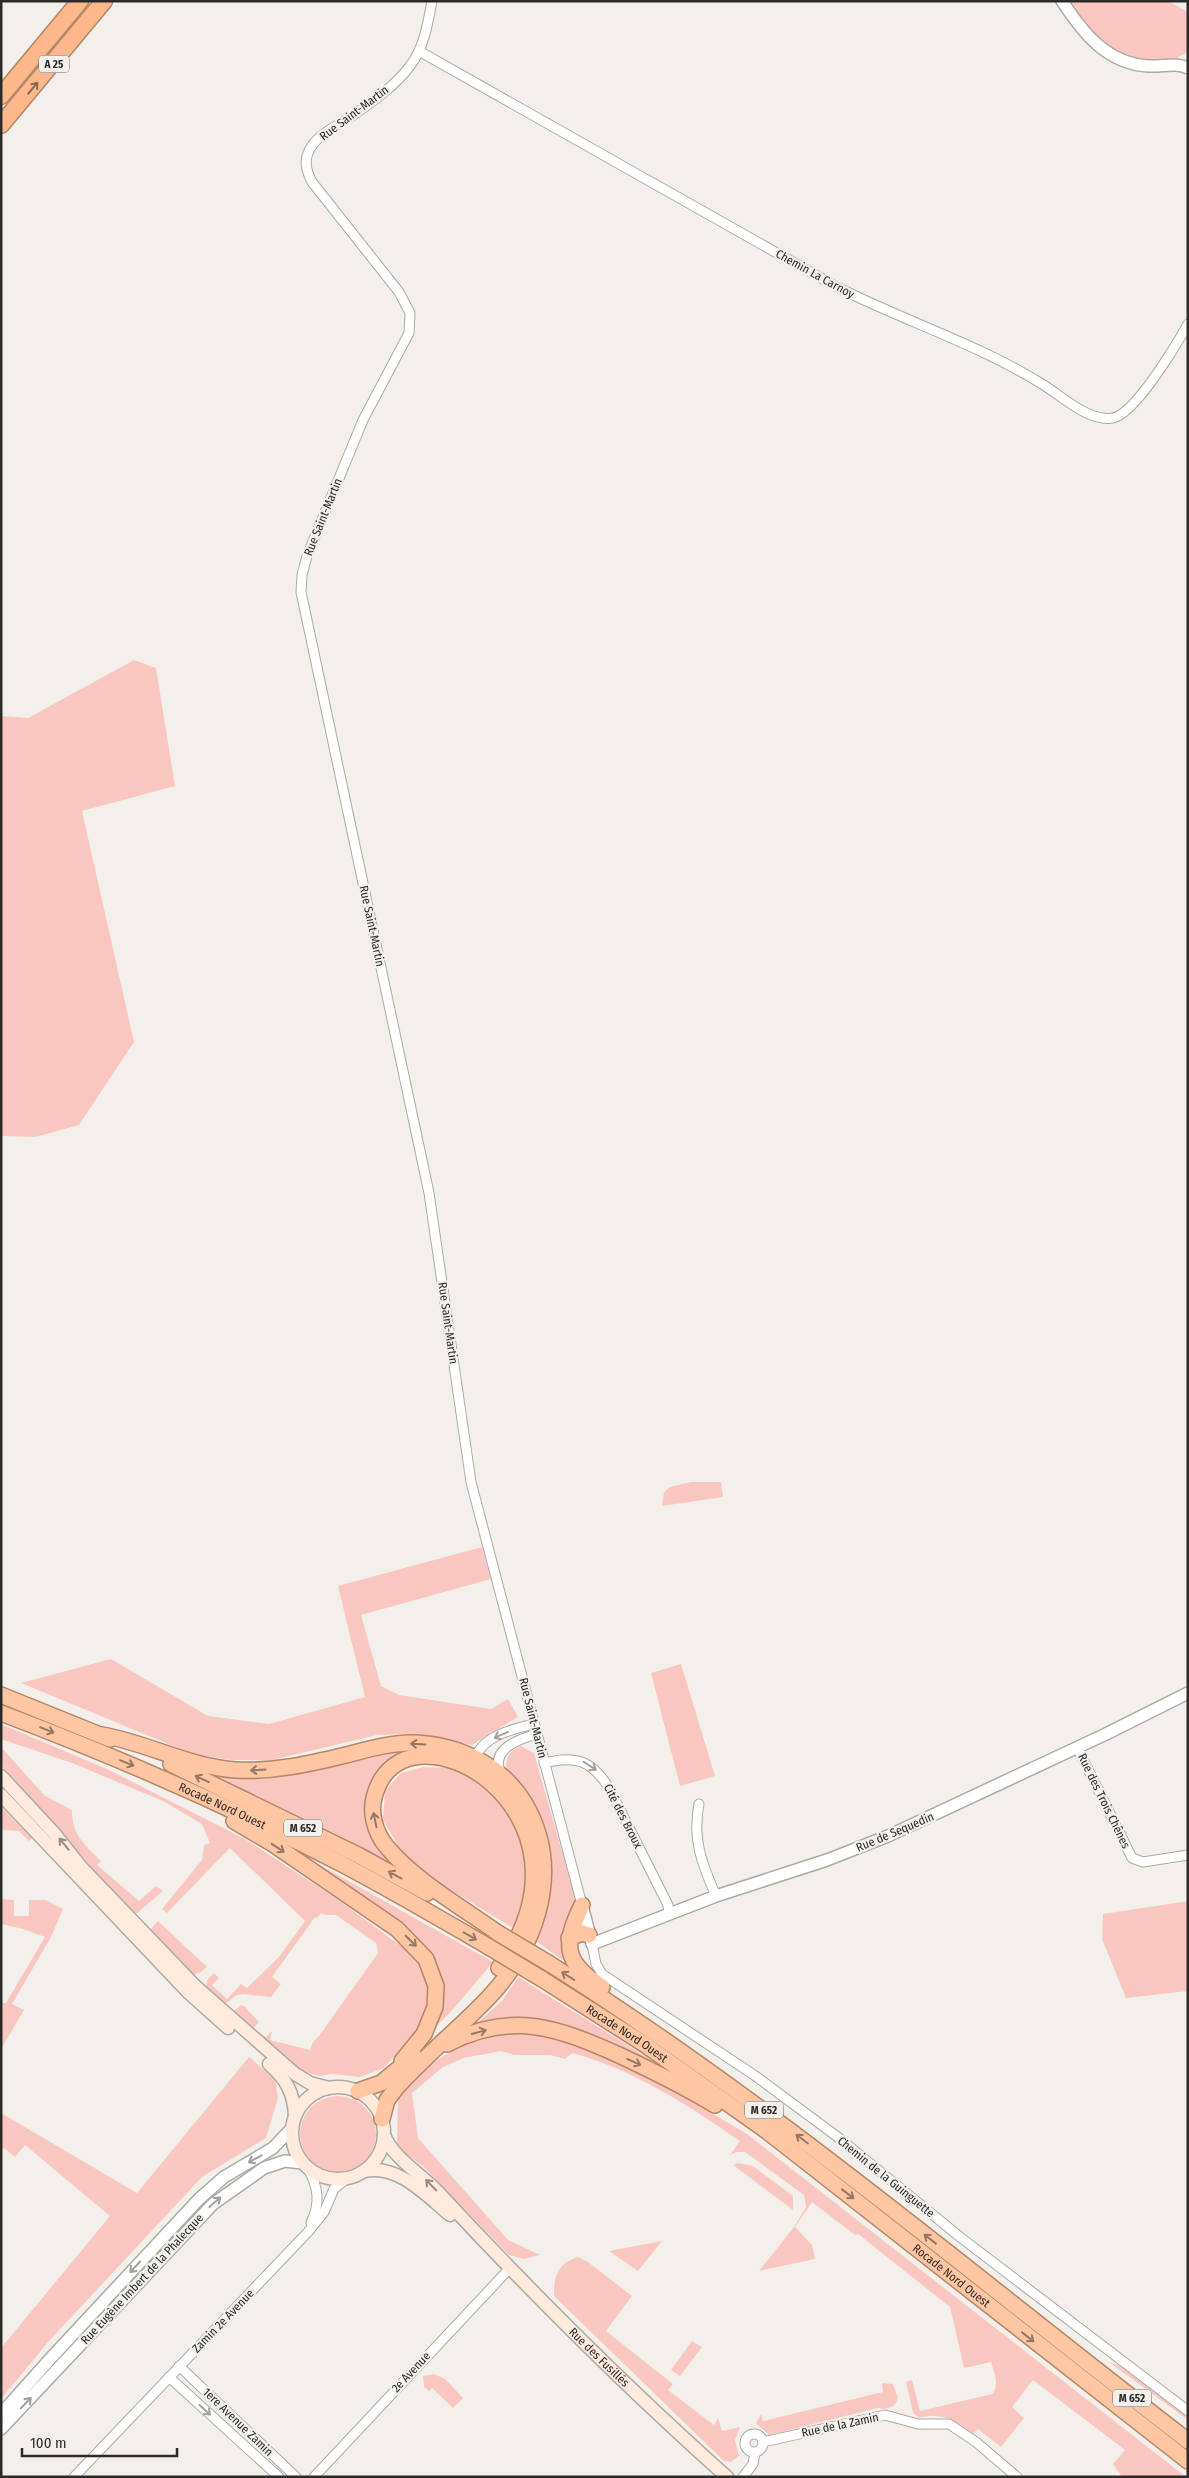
<svg xmlns="http://www.w3.org/2000/svg" width="1189" height="2478" font-family="'Fira Sans Condensed',sans-serif">
  <style>
    .green { fill: #fac7c0 }
    .lines { fill: none; stroke-linecap: round; stroke-linejoin: round }
    .minor-casing { stroke: #acaaa6; stroke-width: 11 }
    .tertiary-casing { stroke: #acaaa6; stroke-width: 14 }
    .secondary-casing { stroke: #acaaa6; stroke-width: 15 }
    .trunk-casing { stroke: #b48769; stroke-width: 18 }
    .motorway-casing { stroke: #b48769; stroke-width: 19 }
    .minor { stroke: #fff; stroke-width: 9 }
    .tertiary { stroke: #fff; stroke-width: 11 }
    .secondary { stroke: #ffeadc; stroke-width: 12 }
    .trunk { stroke: #fec6a3; stroke-width: 15 }
    .motorway { stroke: #feb88c; stroke-width: 16 }
    .trunk-bridge-casing { stroke: #b48769; stroke-width: 18; stroke-linecap: butt }
    .trunk-bridge { stroke: #fec6a3; stroke-width: 15 }
    .oneway { stroke: #8a6a56 }
    .oneway2 { stroke: #957866 }
    .oneway3 { stroke: #a0a09f }
    .oneway4 { stroke: #968a82 }
    .labels { text-anchor: middle; dominant-baseline: central; stroke-width: 4.5; stroke-linejoin: round; paint-order: stroke }
    .shield { fill: #f3f0ec; stroke: #686664; stroke-width: 1 }
    .shield-label { font-size: 11px; font-weight: bold; fill: #2c2b29 }
    .street-label { font-size: 12px; fill: #2c2b29; stroke: #f3f0ec }
  </style>
  <rect width="100%" height="100%" fill="#f3f0ec"/>
  <!-- green -->
  <g class="green">
    <polygon points="1067,1 1168,1 1188,12 1188,52 1171,61 1142,62 1111,51 1085,29"/>
    <polygon points="134,660 156,668 175,786 82,811 134,1042 79,1125 35,1137 1,1136 1,716 28,718"/>
    <polygon points="691,1482 721,1482 723,1497 662,1506 664,1492 670,1487"/>
    <polygon points="482,1547 491,1579 361,1615 381,1686 399,1695 491,1709 508,1699 518,1717 472,1745 410,1734 377,1735 272,1760 230,1760 190,1753 21,1683 111,1659 208,1716 269,1724 365,1697 338,1586"/>
    <polygon points="681,1664 715,1776 680,1786 651,1673"/>
    <polygon points="1,1724 109,1770 245,1839 337,1899 405,1949 422,1968 426,1980 428,1994 426,2009 417,2030 384,2068 360,2077 331,2074 320,2076 303,2072 235,2015 234,2011 241,2005 244,2006 259,2022 254,2028 266,2037 272,2031 270,2040 310,2050 313,2042 319,2036 378,1953 376,1943 336,1915 325,1915 321,1913 317,1918 315,1917 272,1977 281,1984 271,1997 243,1994 237,1995 225,2004 206,1986 208,1979 214,1973 219,1978 212,1985 227,1999 241,1984 247,1988 279,1957 305,1921 230,1848 167,1913 162,1909 202,1860 204,1845 210,1843 202,1824 163,1801 72,1763 1,1739"/>
    <path d="M521,1746L534,1753L577,1905L573,1967L537,1942C553,1892 562,1845 531,1798C524,1787 513,1780 506,1769C506,1757 510,1750 521,1746Z"/>
    <path d="M1,1747L45,1796L72,1810C72,1835 84,1844 101,1861L97,1865L139,1901L156,1886L163,1891L136,1914L93,1869L1,1765Z"/>
    <polygon points="389,1750 433,1750 408,1753 370,1794 395,1864 211,1775 247,1776 303,1772"/>
    <path d="M423,1767C434,1768 451,1766 461,1771C510,1791 534,1850 525,1901C523,1910 519,1920 516,1930L433,1879L404,1856L383,1820L385,1791L401,1773Z"/>
    <polygon points="1,1807 32,1838 29,1841 19,1831 1,1830"/>
    <polygon points="304,1856 493,1962 450,2013 434,2028 442,1984 438,1970 428,1950 395,1918"/>
    <polygon points="1,1899 14,1900 14,1916 29,1916 29,1900 46,1900 63,1909 51,1937 12,2004 24,2010 1,2049 1,2003 6,2003 45,1937 23,1929 1,1924"/>
    <polygon points="1188,1901 1188,1991 1126,1998 1102,1939 1103,1914"/>
    <polygon points="158,1921 207,1967 201,1972 193,1975 150,1930"/>
    <path d="M518,1977L645,2056L660,2067C617,2048 571,2020 522,2019C507,2019 491,2022 476,2024L502,2001Z"/>
    <path d="M513,2032L542,2034L563,2039L642,2072L747,2134L1186,2477H1122L1113,2464L1125,2450L1033,2380L1012,2407L1024,2418L1001,2447L978,2429L972,2434C955,2420 941,2412 919,2418L913,2413L906,2382L912,2380L920,2411L992,2394C1000,2385 994,2373 991,2362L964,2368L950,2307L858,2234L855,2235L812,2202L795,2227L812,2245L815,2259L759,2271L794,2227L806,2207L804,2195L745,2152H737L730,2155L740,2141C689,2106 633,2069 572,2053L565,2059L550,2055H514L501,2051L464,2058L443,2067L412,2093L418,2138L508,2240L540,2255L524,2259L509,2255L425,2168C416,2160 402,2154 397,2143L398,2097C436,2054 457,2044 513,2032Z"/>
    <polygon points="249,2057 275,2079 278,2098 266,2138 202,2177 49,2341 1,2399 1,2348 110,2216 25,2145 15,2157 4,2148 1,2151 1,2113 137,2193"/>
    <circle cx="338" cy="2134" r="38"/>
    <polygon points="738,2163 753,2166 793,2196 793,2210 733,2165"/>
    <polygon points="662,2241 638,2271 609,2251"/>
    <path d="M578,2257L588,2262L632,2296L606,2331L673,2384L668,2390L714,2425L718,2418L722,2431L740,2427L735,2440L739,2456L731,2462L724,2461L554,2296C554,2275 558,2263 578,2257Z"/>
    <polygon points="692,2341 702,2347 680,2376 671,2370"/>
    <polygon points="1109,2362 1123,2367 1188,2414 1188,2420"/>
    <polygon points="434,2374 445,2379 463,2398 453,2408 432,2388 429,2391 424,2387 423,2376"/>
    <path d="M882,2383L893,2384L898,2398C896,2408 886,2410 878,2408L769,2435L756,2423L761,2414L763,2421L883,2392Z"/>
  </g>
  <g class="lines">
    <defs>
      <g id="minor">
        <path d="M432,1C428,23 424,48 410,66C395,86 372,102 352,116C337,126 315,135 308,153C304,163 307,172 312,182L399,292L410,313L409,333L363,420L307,556L302,575L301,592L429,1193L471,1482L582,1905"/>
        <path d="M419,51L837,287C904,321 978,344 1042,384C1062,396 1088,422 1113,418C1135,414 1177,344 1188,324"/>
        <polyline points="1077,1747 1132,1858 1143,1862 1188,1855"/>
        <path d="M475,1758C484,1735 513,1729 534,1724"/>
        <path d="M544,1763C575,1755 592,1760 609,1788L668,1905L669,1914"/>
        <path d="M501,1774C489,1749 519,1739 537,1734"/>
        <path d="M699,1804C692,1839 702,1864 716,1896"/>
        <polyline points="592,1944 596,1964 602,1974 754,2075 839,2138 960,2237 1188,2411"/>
        <path d="M308,2169C319,2188 320,2204 311,2223"/>
        <polyline points="179,2366 296,2477"/>
        <polyline points="169,2377 279,2477"/>
        <circle cx="754" cy="2443" r="9"/>
        <polyline points="763,2442 885,2415 918,2424 949,2424 976,2442 1017,2477"/>
        <polyline points="74,2477 308,2232 324,2212 334,2189 346,2179"/>
        <polyline points="314,2477 510,2268"/>
        <polyline points="743,2477 753,2464 755,2453"/>
      </g>
      <g id="tertiary">
        <path d="M1062,1C1083,33 1107,64 1149,66C1163,67 1175,62 1188,68"/>
        <polyline points="582,1905 592,1944 716,1896 827,1860 888,1836 1106,1734 1188,1693"/>
        <polyline points="1,2414 51,2358 199,2199 224,2177 273,2148 292,2128"/>
        <polyline points="1,2429 213,2204 264,2168 285,2161 302,2163"/>
      </g>
      <g id="secondary">
        <polyline points="1,1776 54,1833 81,1867 195,1986 295,2074 310,2083 329,2088"/>
        <polyline points="1,1795 189,1993 228,2028"/>
        <path d="M269,2064C286,2079 294,2093 295,2116"/>
        <circle cx="338" cy="2133" r="46"/>
        <path id="s1" d="M384,2135C393,2158 421,2174 438,2192C530,2291 626,2387 727,2477"/>
        <path d="M365,2171C398,2164 426,2195 450,2215"/>
      </g>
      <g id="trunk">
        <polyline points="1,1695 110,1739"/>
        <path id="s2" d="M1,1713C118,1757 233,1808 344,1865C393,1891 441,1919 489,1947"/>
        <path d="M102,1735C148,1743 189,1767 236,1770C274,1772 309,1764 346,1755C369,1749 393,1742 416,1743C459,1745 501,1765 524,1802C563,1867 539,1942 491,1995C461,2027 426,2055 397,2087L387,2100L382,2119"/>
        <polyline points="171,1764 358,1855 427,1893"/>
        <polyline points="234,1821 273,1844 397,1929 426,1959 436,1986 435,2007 424,2034 402,2061"/>
        <path d="M582,1905C563,1944 563,1962 602,1987"/>
        <path d="M498,1933C463,1908 414,1880 387,1847C375,1833 369,1812 375,1794C406,1692 614,1810 499,1968"/>
        <polyline points="569,1938 582,1933 589,1935"/>
        <path d="M550,1964C775,2106 977,2279 1188,2441"/>
        <path id="s3" d="M542,1979L644,2044L768,2132L1188,2461"/>
        <path d="M447,2044C512,2010 559,2028 621,2056C653,2071 685,2087 715,2105"/>
        <polyline points="358,2091 381,2083 414,2056"/>
      </g>
      <g id="motorway">
        <polyline points="1,96 80,1"/>
        <polyline points="1,125 104,1"/>
      </g>
    </defs>
    <!-- minor casing -->
    <use href="#minor" class="minor-casing"/>
    <!-- tertiary casing -->
    <use href="#tertiary" class="tertiary-casing"/>
    <!-- secondary casing -->
    <use href="#secondary" class="secondary-casing"/>
    <!-- trunk casing -->
    <use href="#trunk" class="trunk-casing"/>
    <!-- motorway casing -->
    <use href="#motorway" class="motorway-casing"/>
    <!-- minor -->
    <use href="#minor" class="minor"/>
    <!-- tertiary -->
    <use href="#tertiary" class="tertiary"/>
    <!-- secondary -->
    <use href="#secondary" class="secondary"/>
    <!-- trunk -->
    <use href="#trunk" class="trunk"/>
    <!-- motorway -->
    <use href="#motorway" class="motorway"/>
    <defs>
      <g id="trunk-bridge">
        <polyline points="498,1933 550,1964"/>
        <polyline points="489,1947 542,1979"/>
      </g>
    </defs>
    <!-- trunk-bridge casing -->
    <use href="#trunk-bridge" class="trunk-bridge-casing"/>
    <!-- trunk-bridge -->
    <use href="#trunk-bridge" class="trunk-bridge"/>
  </g>
  <!-- one-way arrows -->
  <defs><path id="oneway-shaft" d="M-6 0H5M1.5-3L5.5 0L1.5 3" fill="none" stroke-width="1.6" stroke-linecap="round" stroke-linejoin="round" transform="scale(1.25)"/></defs>
  <use class="oneway" href="#oneway-shaft" transform="translate(33 88) rotate(-50)"/>
  <g class="oneway2">
    <use href="#oneway-shaft" transform="translate(47 1730) rotate(22)"/>
    <use href="#oneway-shaft" transform="translate(418 1744) rotate(-177)"/>
    <use href="#oneway-shaft" transform="translate(127 1763) rotate(22)"/>
    <use href="#oneway-shaft" transform="translate(258 1770) rotate(177)"/>
    <use href="#oneway-shaft" transform="translate(202 1779) rotate(-155)"/>
    <use href="#oneway-shaft" transform="translate(375 1820) rotate(-102)"/>
    <use href="#oneway-shaft" transform="translate(278 1848) rotate(33)"/>
    <use href="#oneway-shaft" transform="translate(395 1875) rotate(-152)"/>
    <use href="#oneway-shaft" transform="translate(470 1936) rotate(30)"/>
    <use href="#oneway-shaft" transform="translate(411 1941) rotate(45)"/>
    <use href="#oneway-shaft" transform="translate(568 1976) rotate(-148)"/>
    <use href="#oneway-shaft" transform="translate(479 2032) rotate(-15)"/>
    <use href="#oneway-shaft" transform="translate(634 2062) rotate(25)"/>
    <use href="#oneway-shaft" transform="translate(802 2139) rotate(-143)"/>
    <use href="#oneway-shaft" transform="translate(848 2194) rotate(38)"/>
    <use href="#oneway-shaft" transform="translate(930 2239) rotate(-142)"/>
    <use href="#oneway-shaft" transform="translate(1028 2337) rotate(38)"/>
  </g>
  <g class="oneway3">
    <use href="#oneway-shaft" transform="translate(501 1735) rotate(157)"/>
    <use href="#oneway-shaft" transform="translate(590 1766) rotate(33)"/>
    <use href="#oneway-shaft" transform="translate(255 2159) rotate(152)"/>
    <use href="#oneway-shaft" transform="translate(215 2202) rotate(-41)"/>
    <use href="#oneway-shaft" transform="translate(135 2267) rotate(133)"/>
    <use href="#oneway-shaft" transform="translate(26 2403) rotate(-46)"/>
    <use href="#oneway-shaft" transform="translate(205 2410) rotate(42)"/>
  </g>
  <g class="oneway4">
    <use href="#oneway-shaft" transform="translate(64 1844) rotate(-129)"/>
    <use href="#oneway-shaft" transform="translate(431 2185) rotate(-134)"/>
  </g>
  <g class="labels">
    <!-- shield labels -->
    <g class="shield">
      <rect x="39" y="55.5" width="30" height="17" rx="4"/>
      <rect x="284" y="1819.5" width="38" height="17" rx="4"/>
      <rect x="745" y="2101.5" width="38" height="17" rx="4"/>
      <rect x="1113" y="2389.5" width="38" height="17" rx="4"/>
    </g>
    <g class="shield-label">
      <text x="54" y="64">A 25</text>
      <text x="303" y="1828">M 652</text>
      <text x="764" y="2110">M 652</text>
      <text x="1132" y="2398">M 652</text>
    </g>
    <!-- street labels -->
    <g class="street-label">
      <text transform="translate(354 113) rotate(-37)">Rue Saint-Martin</text>
      <text transform="translate(815 274) rotate(29)">Chemin La Carnoy</text>
      <text transform="translate(323 517) rotate(-68)">Rue Saint-Martin</text>
      <text transform="translate(372 926) rotate(78)">Rue Saint-Martin</text>
      <text transform="translate(448 1323) rotate(82)">Rue Saint-Martin</text>
      <text transform="translate(533 1718) rotate(76)">Rue Saint-Martin</text>
      <text transform="translate(1104 1801) rotate(64)">Rue des Trois Chênes</text>
      <text stroke="none"><textPath href="#s2" startOffset="240">Rocade Nord Ouest</textPath></text>
      <text transform="translate(623 1816) rotate(63)">Cité des Broux</text>
      <text transform="translate(895 1832) rotate(-23)">Rue de Sequedin</text>
      <text stroke="none"><textPath href="#s3" startOffset="101">Rocade Nord Ouest</textPath></text>
      <text transform="translate(886 2177) rotate(39)">Chemin de la Guinguette</text>
      <text stroke="none"><textPath href="#s3" startOffset="506">Rocade Nord Ouest</textPath></text>
      <text transform="translate(142 2279) rotate(-47)">Rue Eugène Imbert de la Phalecque</text>
      <text transform="translate(223 2321) rotate(-46)">Zamin 2e Avenue</text>
      <text stroke="none"><textPath href="#s1" startOffset="310">Rue des Fusillés</textPath></text>
      <text transform="translate(411 2372) rotate(-47)">2e Avenue</text>
      <text transform="translate(238 2422) rotate(44)">1ere Avenue Zamin</text>
      <text transform="translate(840 2425) rotate(-12)">Rue de la Zamin</text>
    </g>
  </g>
  <!-- border -->
  <rect width="1189" height="2478" fill="none" stroke="#2c2b29" stroke-width="5"/>
  <!-- scale -->
  <path d="M22 2448v8h155v-8" fill="none" stroke="#2c2b29" stroke-width="2.5"/>
  <text x="30" y="2448" font-size="15" fill="#2c2b29" stroke="#f3f0ec" stroke-width="4" paint-order="stroke">100 m</text>
</svg>
